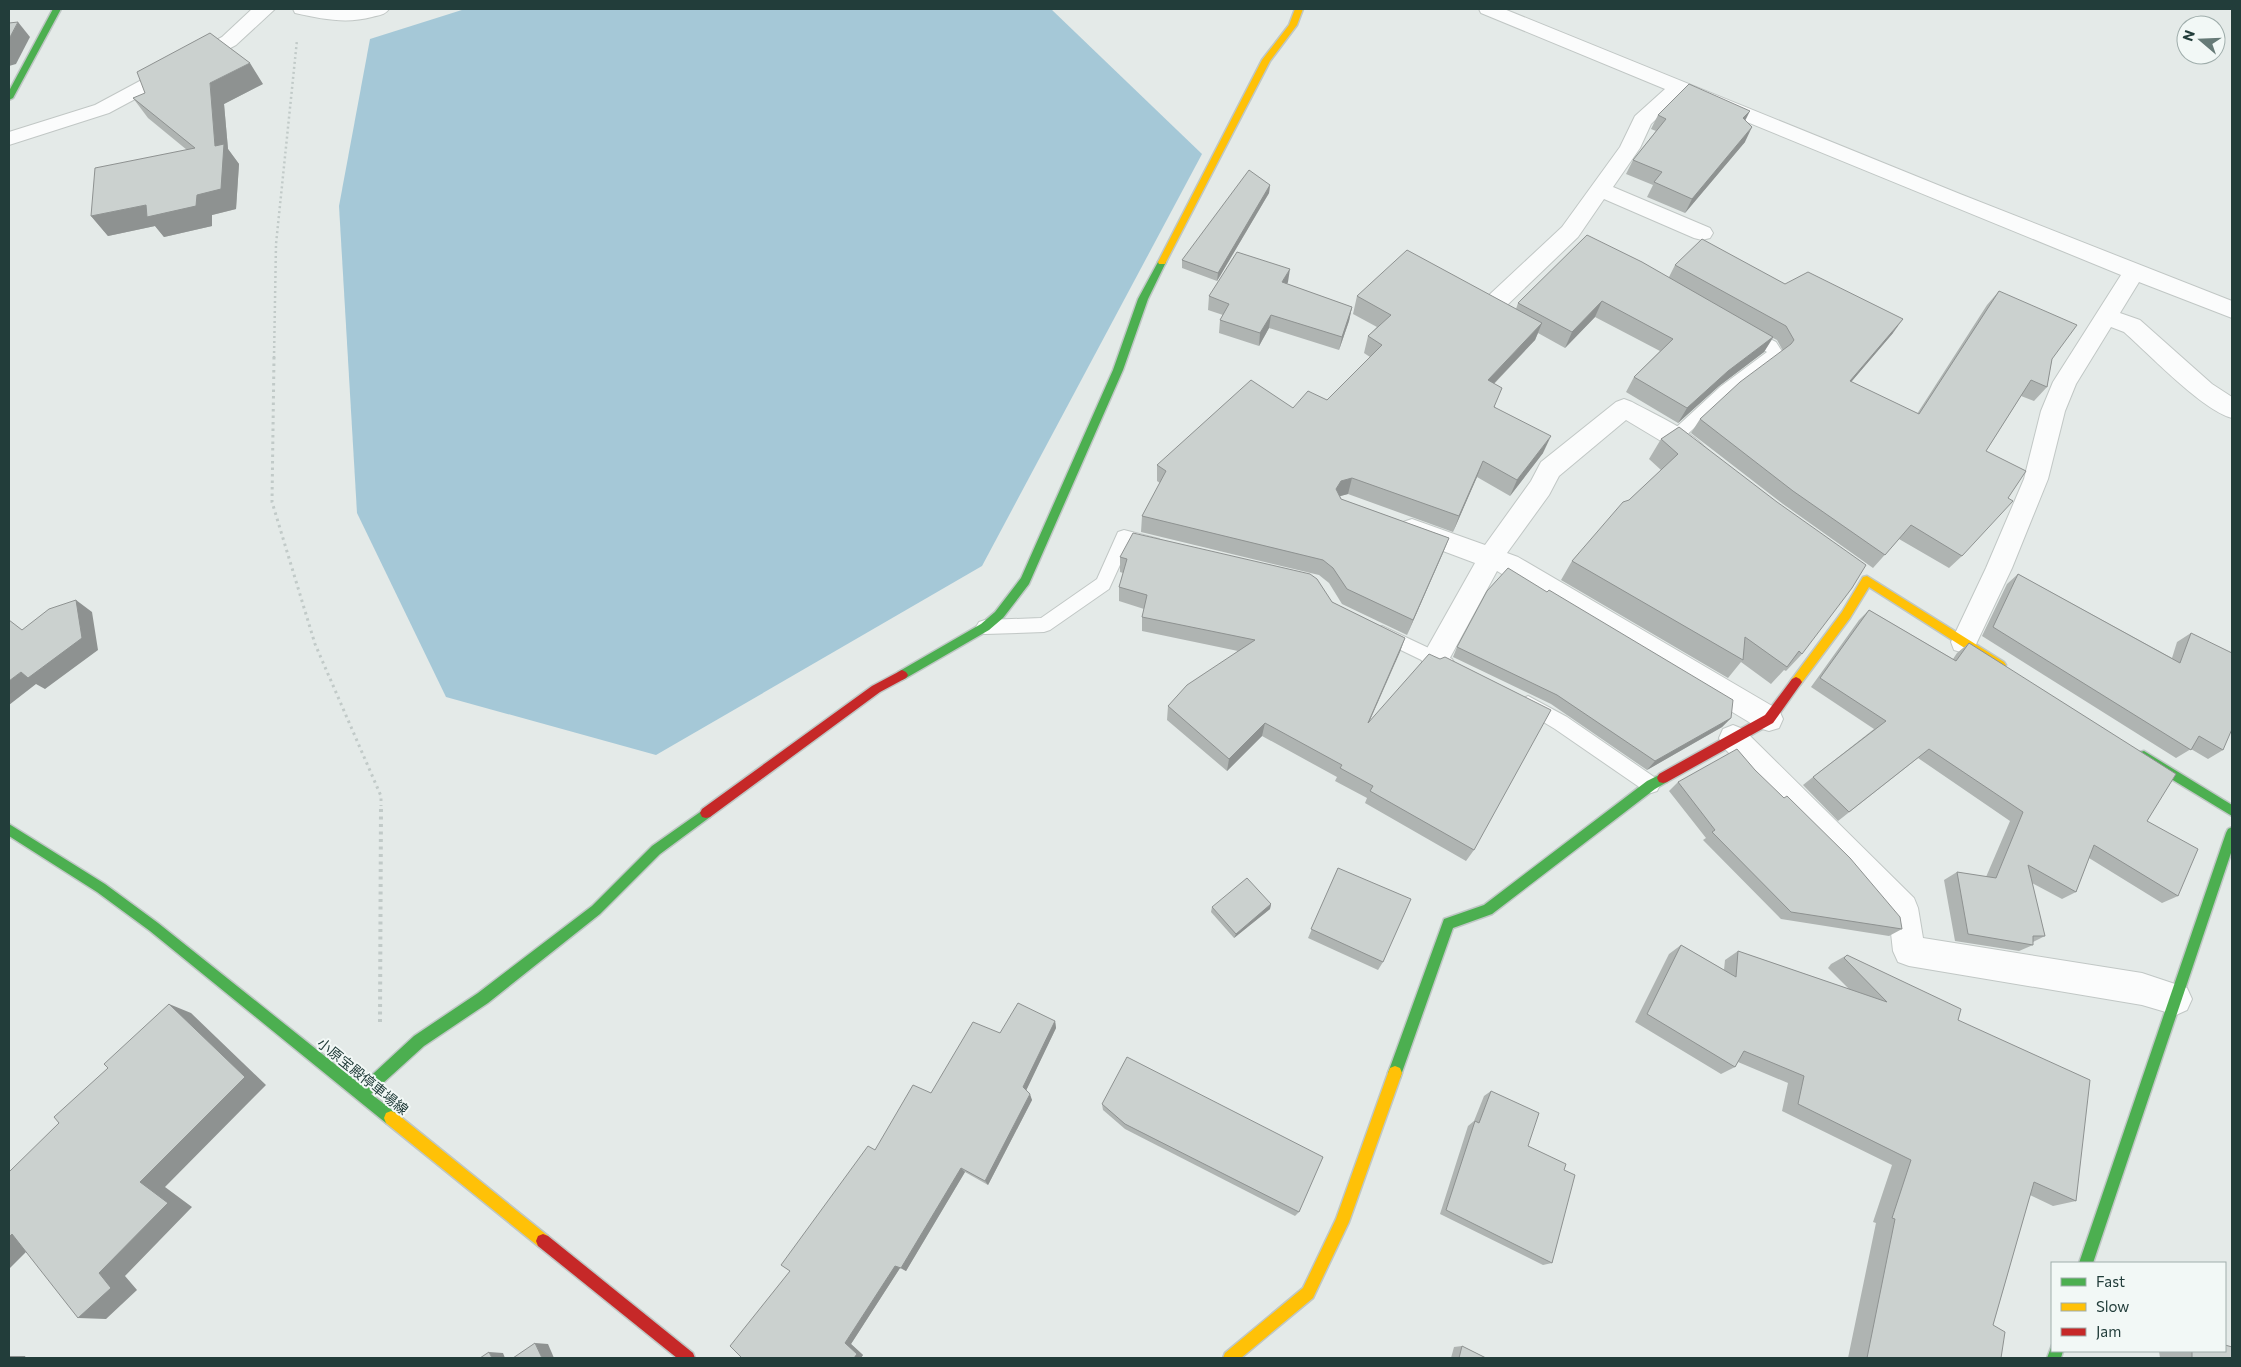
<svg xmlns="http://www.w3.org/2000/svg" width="2241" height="1367" font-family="Commissioner,'Noto Sans JP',sans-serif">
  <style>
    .water { fill: #a5c8d7 }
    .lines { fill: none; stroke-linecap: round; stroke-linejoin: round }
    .lane-casing { stroke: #c1c7c5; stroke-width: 2 }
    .street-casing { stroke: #c1c7c5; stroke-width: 2 }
    .fast-casing { stroke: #bfc7c5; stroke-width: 3 }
    .slow-casing { stroke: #bfc7c5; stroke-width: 3 }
    .jam-casing { stroke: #bfc7c5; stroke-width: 3 }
    .path-far2 { stroke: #c1cac8; stroke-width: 2.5; stroke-dasharray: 2 3; stroke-linecap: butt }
    .path-far1 { stroke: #c1cac8; stroke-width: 3; stroke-dasharray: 2.5 4; stroke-linecap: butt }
    .path { stroke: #c1cac8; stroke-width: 4; stroke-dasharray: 3 4.5; stroke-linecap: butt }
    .lane { fill: #fbfcfc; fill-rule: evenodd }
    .street { fill: #fbfcfc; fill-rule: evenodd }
    .fast { fill: #4caf50; fill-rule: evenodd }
    .slow { fill: #ffc107; fill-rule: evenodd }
    .jam { fill: #c62828; fill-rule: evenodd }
    .wall { fill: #afb4b2 }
    .shaded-wall { fill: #8e9291 }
    .building { fill: #cbd1cf; stroke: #8e9291 }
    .labels { text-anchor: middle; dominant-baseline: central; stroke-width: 4; stroke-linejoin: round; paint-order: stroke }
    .street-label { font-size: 14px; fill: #223d3a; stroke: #f2f8f6 }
  </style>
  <rect width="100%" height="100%" fill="#e4eae8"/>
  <!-- water -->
  <polygon class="water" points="465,9 1051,9 1202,154 982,566 656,755 446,697 357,513 339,206 370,39"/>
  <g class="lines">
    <defs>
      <g id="lane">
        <polygon points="1748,328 1776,342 1783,353 1781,357 1730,395 1680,441 1675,443 1670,441 1667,437 1670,433 1720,387 1767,352 1743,337 1741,333 1743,329"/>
        <polygon points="1124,530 1159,539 1161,544 1159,549 1153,551 1129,545 1109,589 1050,630 1044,632 985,634 979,632 976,627 979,622 985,620 1041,618 1097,579 1118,532"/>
        <polygon points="1382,626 1452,659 1455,664 1452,669 1446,671 1440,669 1376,638 1373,633 1376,628"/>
        <polygon points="1528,696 1567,717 1657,779 1660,785 1657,791 1651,793 1645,791 1555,729 1522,709 1519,704 1522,699"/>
      </g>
      <g id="street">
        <polygon points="252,9 275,9 236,45 109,113 9,145 9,132 95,105 222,37"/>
        <path d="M293,9H389C385,15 379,15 372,17C346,24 322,19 295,13Z"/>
        <path d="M1479,9H1504L1960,194L2232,301V318L2139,282L2120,313L2140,320L2212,384L2232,397V418C2202,410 2149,354 2124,332L2111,327L2076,384L2065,411L2048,479L2012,568L1977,642L1974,650L1964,653L1954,650L1951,642L1986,568L2024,479L2041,411L2053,382L2121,275L1681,95L1651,124L1640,148L1613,187L1710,228L1713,233L1710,238L1702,240L1694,238L1604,199L1578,237L1503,309L1495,311L1487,309L1484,303L1487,297L1562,227L1620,147L1635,116L1665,89L1481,13Z"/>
        <path d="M1624,399L1632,402C1655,415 1699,433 1711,456L1708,463L1699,465L1690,463L1666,444L1626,420L1559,476L1549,495L1507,553L1518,557L1779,710L1783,719L1779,728L1769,731L1759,728L1497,571L1445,667L1435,671L1425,667L1421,659L1475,563L1403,536L1399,529L1403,522L1412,519L1485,545L1531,481L1541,462L1616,402Z"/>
        <polygon points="1733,725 1743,729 1914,898 1918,908 1923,938 2142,973 2187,988 2192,999 2187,1010 2176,1015 2142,1005 1909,966 1898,962 1893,951 1889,915 1723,747 1719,738 1723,729"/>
      </g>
      <g id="fast">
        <polygon points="53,9 61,9 13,98 9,100 9,91"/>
        <polygon points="1162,259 1166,262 1148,299 1123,370 1029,584 1003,618 989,630 906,678 902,680 898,678 896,675 898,672 981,624 995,612 1021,578 1113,370 1138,299 1158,262"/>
        <polygon points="2144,751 2232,805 2232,816 2140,760 2138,756 2140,752"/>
        <polygon points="1663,773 1667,774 1669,778 1667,782 1655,789 1492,914 1453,928 1400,1078 1395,1080 1390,1078 1388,1073 1444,919 1484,905 1647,781"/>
        <polygon points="706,808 710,809 712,813 710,817 660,854 600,914 488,1003 424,1046 371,1094 396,1113 398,1118 396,1123 391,1125 386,1123 150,931 97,892 9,836 9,824 105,884 158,923 361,1085 414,1036 478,993 592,906 652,846"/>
        <polygon points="2232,827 2232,850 2093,1263 2079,1263 2226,833 2228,829"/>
        <polygon points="2052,1345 2052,1351 2063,1351 2061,1358 2047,1358"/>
      </g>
      <g id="slow">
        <polygon points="1295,9 1303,9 1297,25 1270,61 1166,262 1165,264 1159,264 1158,262 1262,60 1289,25"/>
        <polygon points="1867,576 2004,662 2006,665 2004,668 1996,668 1869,587 1850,618 1800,685 1796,687 1792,685 1790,682 1792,679 1842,612 1863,577"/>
        <polygon points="1395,1066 1400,1068 1402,1073 1349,1222 1313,1298 1241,1358 1223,1358 1225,1353 1303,1288 1336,1219 1388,1073 1390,1068"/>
        <polygon points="391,1111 396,1113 548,1236 550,1241 548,1246 543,1248 538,1246 386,1123 384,1118 386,1113"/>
      </g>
      <g id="jam">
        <polygon points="902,670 906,672 908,675 906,678 880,692 710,817 706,818 702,817 700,813 702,809 872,686"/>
        <polygon points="1796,677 1800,679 1802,682 1800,685 1773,723 1667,782 1663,783 1659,782 1657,778 1659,774 1765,715 1792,679"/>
        <polygon points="543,1234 548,1236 693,1353 695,1358 677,1358 538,1246 536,1241 538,1236"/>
      </g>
    </defs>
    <!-- lane casing -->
    <use href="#lane" class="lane-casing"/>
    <!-- street casing -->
    <use href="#street" class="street-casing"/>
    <!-- fast casing -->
    <use href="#fast" class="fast-casing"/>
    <!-- slow casing -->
    <use href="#slow" class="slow-casing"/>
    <!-- jam casing -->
    <use href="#jam" class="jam-casing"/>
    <!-- path-far2 -->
    <polyline class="path-far2" points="274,358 276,244 297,40"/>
    <!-- path-far1 -->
    <polyline class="path-far1" points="274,357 272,502 315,644 381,796 381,806"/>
    <!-- path -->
    <polyline class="path" points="380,1022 381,805"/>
    <!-- lane -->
    <use href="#lane" class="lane"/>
    <!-- street -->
    <use href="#street" class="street"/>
    <!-- fast -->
    <use href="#fast" class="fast"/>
    <!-- slow -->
    <use href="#slow" class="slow"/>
    <!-- jam -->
    <use href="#jam" class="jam"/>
  </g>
  <!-- wall -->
  <g class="wall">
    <polygon points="263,84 224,104 228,149 239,164 236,209 212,215 212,226 164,237 155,226 108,236 91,216 187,150 148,118 133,98"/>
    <polygon points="1658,115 1745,120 1745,142 1685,213 1647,197 1653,185 1626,174 1633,160 1656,131 1651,129"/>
    <polygon points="1270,185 1269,193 1217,281 1182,268 1182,260"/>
    <polygon points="1675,265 1785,284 1893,333 1851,382 1917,414 1987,305 1999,291 2052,359 2047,387 2034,401 2021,396 1986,451 1962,556 1949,568 1899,539 1873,568 1783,504 1691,433 1700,419 1783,351 1777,340 1773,338 1764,352 1719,386 1678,423 1626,392 1634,377 1660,351 1595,317 1565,348 1538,333 1535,340 1494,384 1495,407 1543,453 1510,496 1477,477 1453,532 1348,494 1340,496 1341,499 1449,538 1407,635 1342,604 1329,583 1319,575 1141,532 1142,516 1160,483 1157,481 1157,465 1293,408 1327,400 1370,357 1364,353 1368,336 1377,327 1353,314 1357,296 1516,309 1518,303 1669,277"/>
    <polygon points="1288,282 1287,284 1352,307 1349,321 1339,350 1269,328 1259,346 1219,333 1220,320 1223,315 1208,310 1209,296"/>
    <polygon points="1679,427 1802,654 1786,671 1784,670 1771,684 1741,662 1728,678 1561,580 1572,561 1629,500 1661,470 1649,459 1661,439"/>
    <polygon points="1120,557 1332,602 1405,638 1369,721 1474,850 1466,861 1365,803 1367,798 1335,781 1337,777 1262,736 1227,771 1167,720 1168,706 1238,651 1142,631 1142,617 1144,609 1119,601 1119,587 1123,573 1120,572"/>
    <polygon points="2018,574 2172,658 2177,642 2191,633 2223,750 2208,759 2191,749 2176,758 1982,636 2007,584"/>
    <polygon points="1869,610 1953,659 1957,653 1969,643 2147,821 2178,896 2162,903 2089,858 2076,892 2062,899 2032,883 2045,936 2033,942 2033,945 2019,951 1955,941 1944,880 1957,872 1986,877 2010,821 1918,758 1838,821 1803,785 1813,777 1874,729 1811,687 1859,620"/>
    <polygon points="1457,647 1731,718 1722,727 1647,770 1551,704 1453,657"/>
    <polygon points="1755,770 1902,929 1889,936 1781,919 1703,840 1706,838 1669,791 1678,782"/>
    <polygon points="1338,868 1383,962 1378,970 1308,938"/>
    <polygon points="1271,904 1270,909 1234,938 1211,912 1212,907"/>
    <polygon points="1681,945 1724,970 1725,960 1738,951 1849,989 1828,968 1831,964 1847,955 1958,1020 2076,1201 2053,1206 2030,1195 1993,1325 2001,1358 1848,1358 1876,1223 1873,1222 1892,1165 1782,1111 1788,1083 1738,1062 1735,1067 1721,1074 1635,1022 1669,954"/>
    <polygon points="1055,1021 1056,1028 1026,1090 1032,1100 988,1185 965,1172 906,1271 900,1268 851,1344 863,1355 861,1358 742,1358 790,1271 875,1150 931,1093 1000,1033"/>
    <polygon points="1491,1091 1528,1146 1564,1170 1552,1263 1543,1265 1440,1214 1468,1126 1474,1121 1484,1096"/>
    <polygon points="1102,1104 1299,1212 1295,1216 1125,1129 1103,1110"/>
    <polygon points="1462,1346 1486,1358 1451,1358 1454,1347"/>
    <polygon points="2159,1351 2225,1351 2232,1358 2160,1358"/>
  </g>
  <!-- shaded-wall -->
  <g class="shaded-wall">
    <polygon points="18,22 30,37 16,64 9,66 9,39"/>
    <polygon points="250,63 263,84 224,104 228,149 239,164 236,209 212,215 212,226 164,237 155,226 108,236 91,216 197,195 215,146 210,83"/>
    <polygon points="1750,111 1743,125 1743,118"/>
    <polygon points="1752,127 1745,142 1685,213 1692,199"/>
    <polygon points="1270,185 1269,193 1217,281 1218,273"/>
    <polygon points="1290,269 1288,282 1280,296 1282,282"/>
    <polygon points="1602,301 1595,317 1565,348 1572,332"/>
    <polygon points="1352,307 1349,321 1339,350 1342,337"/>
    <polygon points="1271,315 1269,328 1259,346 1260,333"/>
    <polygon points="1903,319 1893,333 1840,395 1850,381"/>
    <polygon points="1542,323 1535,340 1481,397 1488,380"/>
    <polygon points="1773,337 1764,352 1719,386 1678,423 1687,408 1728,371"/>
    <polygon points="1551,436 1543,453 1510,496 1517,480"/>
    <polygon points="1483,461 1477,477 1453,532 1459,516"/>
    <polygon points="1352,478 1348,494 1337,497 1336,489 1341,481"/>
    <polygon points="1449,538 1443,553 1407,635 1413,620"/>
    <polygon points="76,600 92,612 98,650 45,689 36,684 9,705 9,681 21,672"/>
    <polygon points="1405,638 1400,652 1363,736 1368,723"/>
    <polygon points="1731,718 1722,727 1647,770 1655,761"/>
    <polygon points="1265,723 1262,736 1227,771 1229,759"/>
    <polygon points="1271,904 1270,909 1234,938 1236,934"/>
    <polygon points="169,1004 191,1013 266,1085 165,1187 192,1207 125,1276 137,1290 106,1319 78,1318 140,1182"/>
    <polygon points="1055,1021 1056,1028 1025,1093 1023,1087"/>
    <polygon points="1030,1094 1032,1100 988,1185 985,1181"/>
    <polygon points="961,1168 965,1172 906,1271 901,1268"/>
    <polygon points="12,1234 40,1238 9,1269 9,1237"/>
    <polygon points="895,1266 900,1268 851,1344 863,1355 861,1358 854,1358 845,1343"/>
    <polygon points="535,1343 548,1344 554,1358 542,1358"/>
    <polygon points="489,1352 503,1353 505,1358 492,1358"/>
    <polygon points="9,1356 25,1356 26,1358 9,1358"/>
  </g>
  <!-- building -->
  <g class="building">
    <polygon points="18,22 9,39 9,23"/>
    <polygon points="210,33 250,63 210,83 215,146 224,144 221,189 197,195 196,206 147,217 146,205 91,216 95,168 195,148 133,98 145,93 137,72"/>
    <polygon points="1689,84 1750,111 1743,118 1752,127 1692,199 1654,182 1662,172 1633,160 1666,119 1658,115"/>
    <polygon points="1249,170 1270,185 1218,273 1182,260"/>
    <polygon points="1587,235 1642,262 1773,337 1728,371 1687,408 1634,377 1673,339 1602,301 1572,332 1518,303"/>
    <polygon points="1702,239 1785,284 1808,272 1903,319 1850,381 1919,414 1999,291 2077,325 2052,359 2047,387 2031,380 1986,451 2026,471 2008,498 2013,501 1962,556 1911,525 1885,555 1793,491 1700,419 1740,382 1791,344 1794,340 1786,326 1675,265"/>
    <polygon points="1407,250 1542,323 1488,380 1502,388 1494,407 1551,436 1517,480 1483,461 1459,516 1352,478 1341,481 1336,489 1341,499 1449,538 1413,620 1347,589 1333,568 1323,560 1142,516 1166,471 1157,465 1251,380 1293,408 1308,391 1327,400 1382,345 1368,336 1391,315 1357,296"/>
    <polygon points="1237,252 1290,269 1282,282 1352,307 1342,337 1271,315 1260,333 1220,320 1229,304 1209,296"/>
    <polygon points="1679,427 1777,502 1866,565 1852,588 1802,654 1799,651 1787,667 1745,637 1743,660 1572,561 1623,502 1629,500 1678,454 1661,439"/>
    <polygon points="1133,533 1310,574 1317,579 1332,602 1405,638 1368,723 1429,654 1440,659 1445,657 1551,710 1474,850 1370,791 1373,786 1340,768 1342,765 1265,723 1229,759 1168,706 1187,685 1255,640 1142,617 1147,595 1119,587 1127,559 1120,557"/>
    <polygon points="1508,568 1547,592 1549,590 1733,700 1731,718 1655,761 1557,695 1457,647 1487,591"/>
    <polygon points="2018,574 2180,663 2191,633 2232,653 2232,729 2223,750 2199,736 2191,750 1993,627"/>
    <polygon points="76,600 82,638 28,678 21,672 9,681 9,620 22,630 49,609"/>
    <polygon points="1869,610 1956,661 1969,643 2176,774 2147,821 2198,849 2178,896 2094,845 2076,892 2028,865 2045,936 2033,936 2033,945 1968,934 1957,872 1996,878 2023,812 1929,749 1849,812 1813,777 1886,721 1820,678"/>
    <polygon points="1737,749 1755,770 1784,798 1787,796 1850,858 1900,917 1902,929 1791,912 1712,832 1715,830 1678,782"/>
    <polygon points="1338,868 1411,899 1383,962 1311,929"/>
    <polygon points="1247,878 1271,904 1236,934 1212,907"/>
    <polygon points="1681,945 1736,977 1738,951 1887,1002 1844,958 1847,955 1961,1009 1958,1020 2090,1080 2076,1201 2034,1182 1993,1325 2005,1332 2001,1358 1867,1358 1895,1219 1892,1218 1911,1160 1798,1104 1804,1076 1744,1051 1735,1067 1647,1014"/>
    <polygon points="1018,1003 1055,1021 1023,1087 1030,1094 985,1181 961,1168 901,1268 895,1266 845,1343 857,1354 854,1358 742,1358 730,1346 790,1271 781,1265 868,1146 875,1150 913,1085 931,1093 973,1022 1000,1033"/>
    <polygon points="169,1004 245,1077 140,1182 168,1203 99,1273 111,1288 78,1318 12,1234 9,1237 9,1172 59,1123 54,1117 108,1068 104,1064"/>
    <polygon points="1127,1057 1323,1157 1299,1212 1125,1124 1102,1104"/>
    <polygon points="1491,1091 1539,1113 1528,1146 1566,1164 1564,1170 1575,1175 1552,1263 1446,1210 1475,1121 1479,1123"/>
    <polygon points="535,1343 542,1358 513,1358"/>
    <polygon points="2225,1345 2232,1347 2232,1358 2192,1358 2192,1351 2225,1351"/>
    <polygon points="1462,1346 1486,1358 1459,1358"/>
    <polygon points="489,1352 492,1358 480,1358"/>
  </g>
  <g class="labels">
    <!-- street labels -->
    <g class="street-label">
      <text transform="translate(363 1076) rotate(39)">小原宝殿停車場線</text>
    </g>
  </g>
  <!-- border -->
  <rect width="2241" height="1367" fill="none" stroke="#223d3a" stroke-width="20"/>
  <!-- legend -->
  <rect x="2051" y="1262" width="175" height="90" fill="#f2f8f6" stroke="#9fadab"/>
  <rect x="2061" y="1278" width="25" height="8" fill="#4caf50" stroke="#9fadab"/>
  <text x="2096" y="1287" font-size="15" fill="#223d3a">Fast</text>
  <rect x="2061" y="1303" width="25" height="8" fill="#ffc107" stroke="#9fadab"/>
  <text x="2096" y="1312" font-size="15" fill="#223d3a">Slow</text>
  <rect x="2061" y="1328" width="25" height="8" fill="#c62828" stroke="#9fadab"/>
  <text x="2096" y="1337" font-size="15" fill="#223d3a">Jam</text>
  <!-- north arrow -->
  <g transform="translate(2201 40) rotate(289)"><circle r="24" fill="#f2f8f6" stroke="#9fadab"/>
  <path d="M0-4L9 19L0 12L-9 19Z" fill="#667a77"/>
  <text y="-8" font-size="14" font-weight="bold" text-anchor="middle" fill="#223d3a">N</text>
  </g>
</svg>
